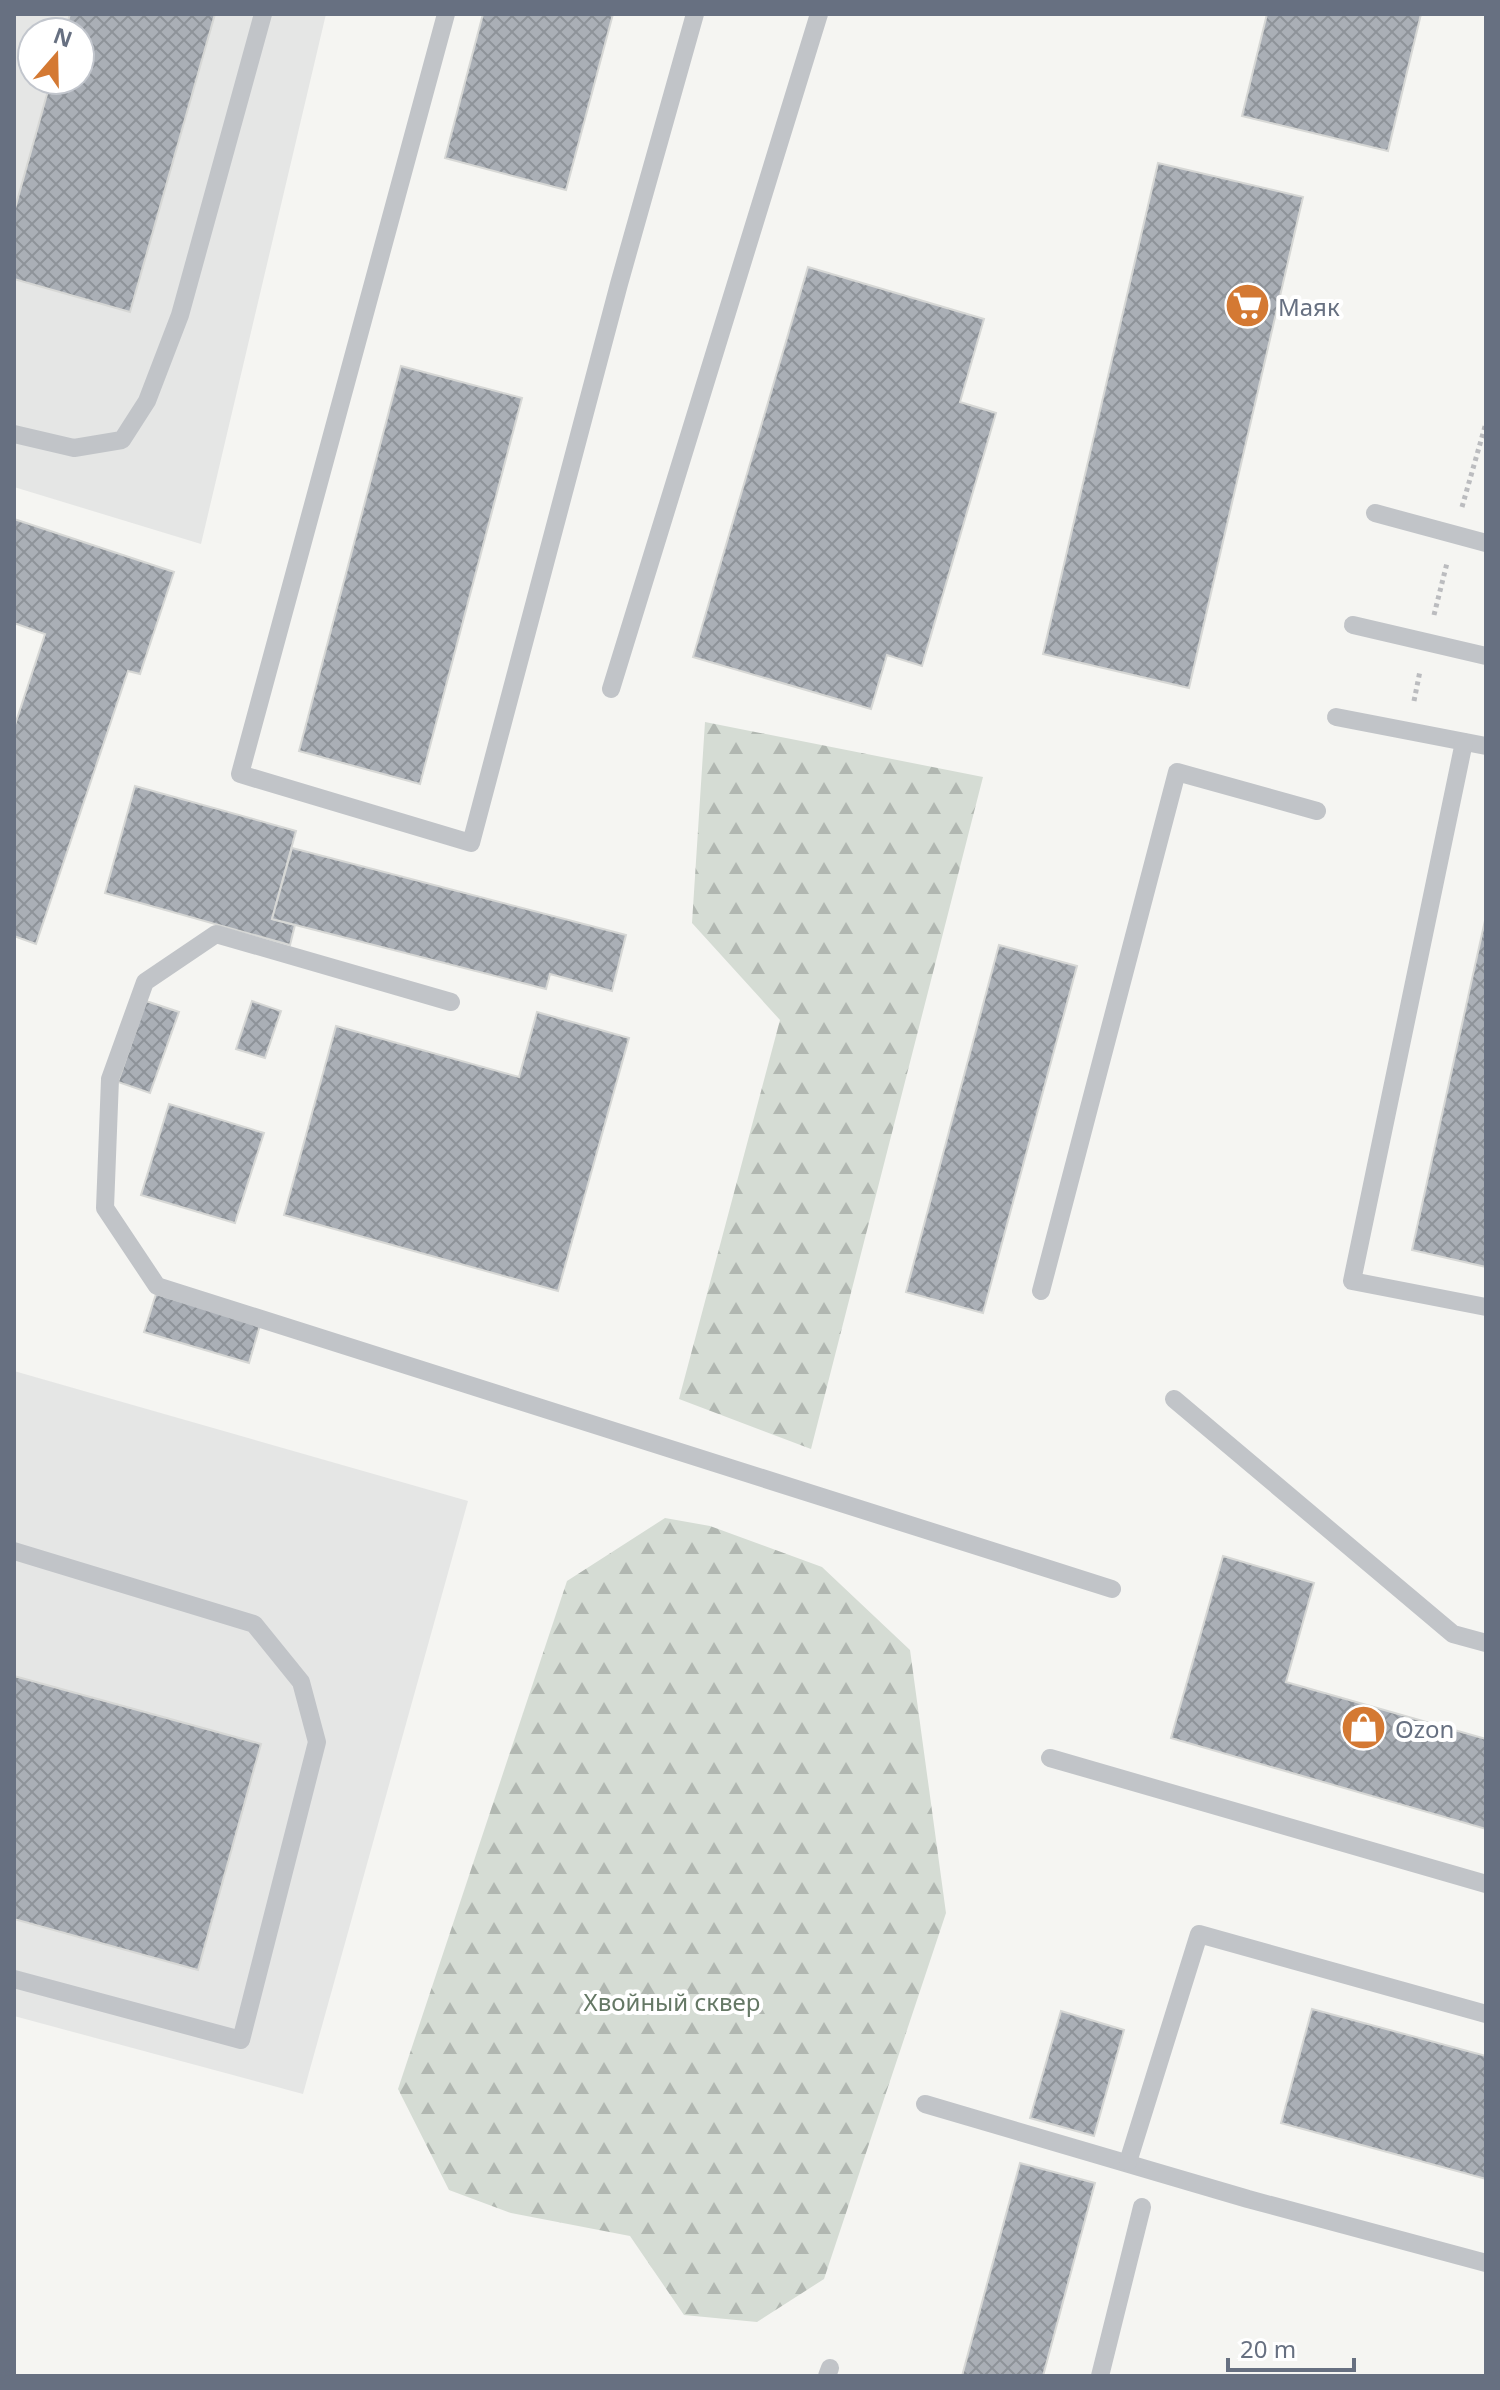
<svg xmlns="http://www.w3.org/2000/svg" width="1500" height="2390" font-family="'Noto Sans',sans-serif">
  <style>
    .built { fill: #e5e6e5; fill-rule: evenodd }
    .forest { fill: url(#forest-firs) }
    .building { fill: url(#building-cross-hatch); stroke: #d6d7d5; stroke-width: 2 }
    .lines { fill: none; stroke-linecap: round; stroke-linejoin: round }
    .path { stroke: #bbbcbf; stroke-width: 5; stroke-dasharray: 4 4; stroke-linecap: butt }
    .lane { stroke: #c1c4c8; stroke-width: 18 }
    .labels { text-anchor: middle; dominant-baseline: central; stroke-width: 8; stroke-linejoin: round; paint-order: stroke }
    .poi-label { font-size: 24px; fill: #677081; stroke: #fff; text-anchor: start }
    .park-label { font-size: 24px; fill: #657865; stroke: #fff }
  </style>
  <defs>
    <pattern id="forest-firs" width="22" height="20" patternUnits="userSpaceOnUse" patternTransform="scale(2)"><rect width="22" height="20" fill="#d5dcd4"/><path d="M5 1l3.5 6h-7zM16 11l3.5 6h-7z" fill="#b1b7b1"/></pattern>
    <pattern id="building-cross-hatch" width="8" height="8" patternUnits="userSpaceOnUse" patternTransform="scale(2)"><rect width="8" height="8" fill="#aaafb6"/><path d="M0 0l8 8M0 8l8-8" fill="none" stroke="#8e9399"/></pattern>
  </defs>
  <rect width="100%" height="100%" fill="#f5f5f2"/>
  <!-- built -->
  <g class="built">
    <path d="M14,14H326L201,544L14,487ZM32,32H80V80H32Z"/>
    <polygon points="14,1371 468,1501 303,2094 14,2016"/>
  </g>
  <!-- forest -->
  <g class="forest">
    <polygon points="705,722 983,777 811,1449 679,1399 780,1020 692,923"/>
    <polygon points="665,1518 710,1526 822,1567 910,1650 946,1913 824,2279 757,2322 684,2315 630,2236 511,2213 449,2190 398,2089 567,1581"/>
  </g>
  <!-- building -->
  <g class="building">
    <polygon points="70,14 215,14 130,312 14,279 14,212 51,80 80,80 80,32 65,32"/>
    <polygon points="483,14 613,14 566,190 445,158"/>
    <polygon points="1267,14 1421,14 1388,151 1242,116"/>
    <polygon points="1158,163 1303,197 1189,688 1043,654"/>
    <polygon points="808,267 984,319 960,402 996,413 922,666 887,655 871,709 693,657"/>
    <polygon points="401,366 522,398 420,784 299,751"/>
    <polygon points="14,519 174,572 140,674 128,671 36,944 14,936 14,728 45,634 14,623"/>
    <polygon points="135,786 296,831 272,919 295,925 290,945 105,893"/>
    <polygon points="292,848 626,935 612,991 550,974 546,989 272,919"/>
    <polygon points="1486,916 1486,1267 1412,1250"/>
    <polygon points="999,945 1077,966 983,1313 906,1292"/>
    <polygon points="146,1001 179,1012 150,1093 118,1082"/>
    <polygon points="252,1001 281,1011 265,1058 236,1049"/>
    <polygon points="537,1012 629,1038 558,1291 284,1215 336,1026 519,1077"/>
    <polygon points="169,1104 264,1133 235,1223 141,1195"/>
    <polygon points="156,1294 260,1325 249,1363 144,1332"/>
    <polygon points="1223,1556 1314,1583 1286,1682 1486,1739 1486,1829 1171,1738"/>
    <polygon points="14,1676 261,1744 198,1970 14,1919"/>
    <polygon points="1312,2009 1486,2056 1486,2179 1281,2123"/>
    <polygon points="1061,2011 1124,2030 1094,2136 1030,2118"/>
    <polygon points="1020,2163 1095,2183 1043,2376 962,2376"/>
  </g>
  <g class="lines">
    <!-- path -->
    <g class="path">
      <polyline points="1462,507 1486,423"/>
      <polyline points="1434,615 1447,563"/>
      <polyline points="1414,701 1420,671"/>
    </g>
    <!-- lane -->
    <g class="lane">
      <polyline points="446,14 240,774 471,843 619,284 695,14"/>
      <polyline points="14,434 74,448 122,440 147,401 180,315 263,14"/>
      <polyline points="1375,513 1486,543"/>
      <polyline points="1353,625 1486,656"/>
      <polyline points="611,689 819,14"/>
      <polyline points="1336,717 1486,746"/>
      <polyline points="1464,742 1352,1281 1486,1307"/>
      <polyline points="451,1002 216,934 145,982 110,1079 105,1208 157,1286 1112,1589"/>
      <polyline points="1041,1291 1177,772 1317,811"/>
      <polyline points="1174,1399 1453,1634 1486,1643"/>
      <polyline points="14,1551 254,1624 301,1682 317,1742 241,2040 14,1979"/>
      <polyline points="1050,1758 1486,1884"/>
      <polyline points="925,2104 1248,2199 1486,2263"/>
      <polyline points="1128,2162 1199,1934 1486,2014"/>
      <polyline points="827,2376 830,2368"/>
      <polyline points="1100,2376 1142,2207"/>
    </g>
  </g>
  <!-- icons -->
  <defs>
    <symbol id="supermarket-disc" viewBox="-11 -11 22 22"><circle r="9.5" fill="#d47933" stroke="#fff"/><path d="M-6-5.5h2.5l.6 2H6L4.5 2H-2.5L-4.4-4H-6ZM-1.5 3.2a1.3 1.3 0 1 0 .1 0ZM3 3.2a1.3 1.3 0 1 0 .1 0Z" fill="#fff"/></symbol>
    <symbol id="shop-disc" viewBox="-11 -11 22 22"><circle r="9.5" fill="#d47933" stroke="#fff"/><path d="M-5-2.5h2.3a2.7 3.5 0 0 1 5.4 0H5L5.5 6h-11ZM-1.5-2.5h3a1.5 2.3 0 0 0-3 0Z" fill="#fff"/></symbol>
  </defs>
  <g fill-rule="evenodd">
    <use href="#supermarket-disc" x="1222" y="280" width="51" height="51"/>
    <use href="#shop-disc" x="1338" y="1702" width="51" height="51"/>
  </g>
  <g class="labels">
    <!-- poi labels -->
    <g class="poi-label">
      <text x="1278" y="306">Маяк</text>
      <text x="1395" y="1728">Ozon</text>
    </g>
    <!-- park labels -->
    <g class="park-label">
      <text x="672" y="2001">Хвойный сквер</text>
    </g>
  </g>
  <!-- border -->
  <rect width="1500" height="2390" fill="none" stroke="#677081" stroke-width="32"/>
  <!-- north arrow -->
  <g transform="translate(56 56) rotate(20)"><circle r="38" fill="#ffffff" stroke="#c2c6cd" stroke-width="2"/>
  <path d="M0-6L14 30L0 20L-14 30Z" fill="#d47933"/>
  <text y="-12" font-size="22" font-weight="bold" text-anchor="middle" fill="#677081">N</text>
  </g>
  <!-- scale -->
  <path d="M1228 2358v12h126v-12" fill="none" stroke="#677081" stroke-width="4"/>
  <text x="1240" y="2358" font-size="24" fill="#677081" stroke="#ffffff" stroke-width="6" paint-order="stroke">20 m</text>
</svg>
